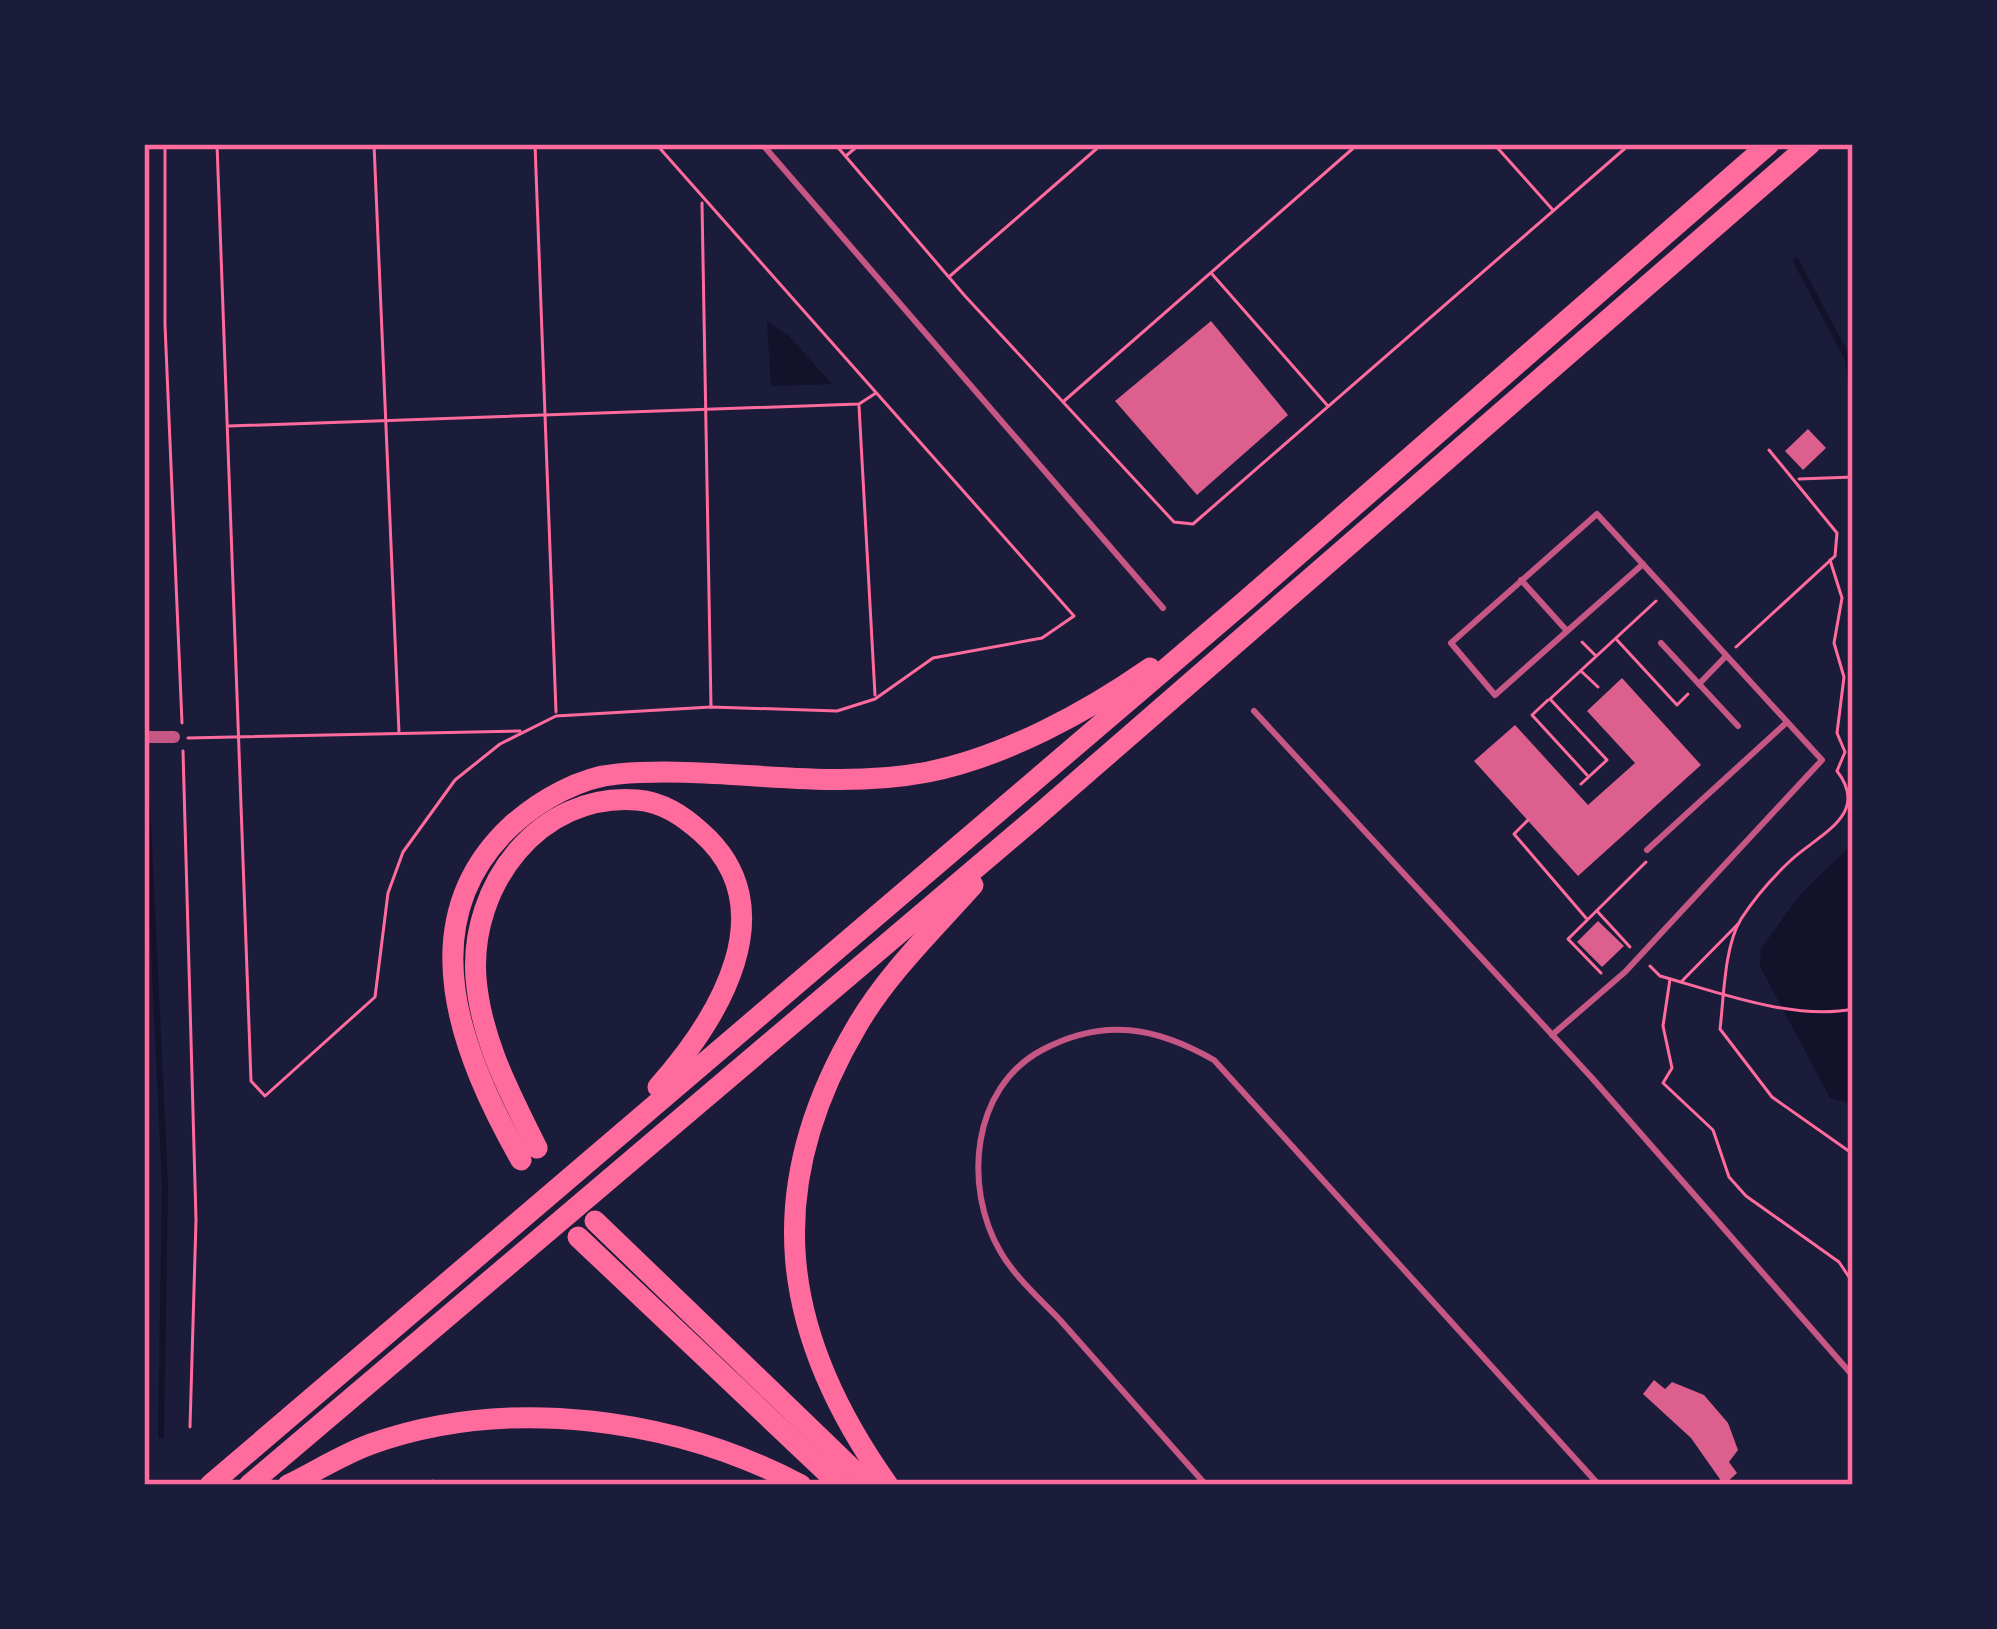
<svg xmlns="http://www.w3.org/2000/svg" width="1997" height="1629" font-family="'DM Sans',sans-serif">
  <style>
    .water { fill: #12122b }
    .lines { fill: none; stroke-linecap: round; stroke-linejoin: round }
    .stream { stroke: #12122b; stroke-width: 6 }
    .building { fill: #dd5f8e }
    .path { stroke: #ff6b9d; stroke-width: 3 }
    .service { stroke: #c65784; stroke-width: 6 }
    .minor { stroke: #c65784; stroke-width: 12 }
    .trunk { stroke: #ff6b9d; stroke-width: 21 }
    .neatline { fill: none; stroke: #ff6b9d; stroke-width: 4.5 }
  </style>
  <rect width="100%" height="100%" fill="#1b1b3a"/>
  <!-- water -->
  <g class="water">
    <polygon points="767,321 788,335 832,384 771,386"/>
    <polygon points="1853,843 1853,1104 1830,1098 1760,966 1761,949 1799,896"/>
  </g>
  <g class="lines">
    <!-- stream -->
    <g class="stream">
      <polyline points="1796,261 1848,359 1853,395"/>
      <polyline points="144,738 165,1185 161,1436"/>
    </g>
  </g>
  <!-- building -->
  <g class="building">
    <polygon points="1211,321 1288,415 1197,495 1115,401"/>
    <polygon points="1808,429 1826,448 1803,470 1785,451"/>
    <polygon points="1622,678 1701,765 1578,876 1474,761 1515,725 1588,805 1635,763 1587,711"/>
    <polygon points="1598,921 1624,946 1602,967 1577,942"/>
    <polygon points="1654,1380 1665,1389 1672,1382 1704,1395 1728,1423 1738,1450 1729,1462 1737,1473 1724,1485 1691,1438 1643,1394"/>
  </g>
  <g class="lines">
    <!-- path -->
    <g class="path">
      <polyline points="165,144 165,325 182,723"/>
      <polyline points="217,144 251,1081 265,1096 375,997 388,893 403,852 455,780 500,744 556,716 711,707 837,711 875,699 933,658 1042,638 1074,616 656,144"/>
      <polyline points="374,144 399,733"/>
      <polyline points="535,144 556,712"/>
      <polyline points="835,144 965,296 1174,522 1193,524 1630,144"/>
      <polyline points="1494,144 1552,209"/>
      <polyline points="847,155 860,144"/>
      <polyline points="702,203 711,707"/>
      <polyline points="1212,274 1327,405"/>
      <polyline points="950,276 1102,144"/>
      <polyline points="1064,401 1358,144"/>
      <polyline points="859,406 875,695"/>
      <polyline points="229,426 859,404 876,393"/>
      <polyline points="1799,479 1853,477"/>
      <path d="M1830,560L1842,598L1834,643L1844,677L1837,733L1845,752L1837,771C1872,816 1815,836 1789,862C1772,878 1754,899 1741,919C1724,947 1724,997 1720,1029L1772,1097L1853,1154"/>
      <polyline points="1617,640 1677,705 1688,694"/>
      <polyline points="1582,642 1595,655"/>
      <polyline points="1736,647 1835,556 1837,533 1769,450"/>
      <polyline points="1582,672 1598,687"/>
      <polyline points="1548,700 1532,715 1587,775"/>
      <polyline points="188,738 520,731"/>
      <polyline points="183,751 196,1220 190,1427"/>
      <polyline points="1581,784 1607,760 1550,699 1656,601"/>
      <polyline points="1528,820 1514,834 1586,918"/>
      <polyline points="1597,911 1630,947"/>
      <path d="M1650,966L1660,976C1717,992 1794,1021 1853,1009"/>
      <polyline points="1601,973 1568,939 1646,862"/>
      <polyline points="1670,979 1663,1026 1672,1068 1663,1083 1713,1130 1729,1177 1746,1196 1839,1262 1853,1283"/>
      <polyline points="1682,981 1738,924"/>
      <polyline points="433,1481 433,1485"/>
    </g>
    <!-- service -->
    <g class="service">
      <polyline points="762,144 1163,608"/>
      <polyline points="1521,580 1567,631"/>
      <polyline points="1661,643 1699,684"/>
      <polyline points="1726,656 1699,684 1738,726"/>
      <polyline points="1254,711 1592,1078 1853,1376"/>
      <polyline points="1647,850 1786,723"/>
      <polyline points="1552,1035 1625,972 1822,760 1597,514 1451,643 1495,695 1643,564"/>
      <path d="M1206,1485C1157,1430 1108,1375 1060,1320C1040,1299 1014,1276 1000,1251C963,1187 971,1088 1042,1050C1104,1017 1156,1027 1214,1060L1599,1485"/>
    </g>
    <!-- minor -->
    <polyline class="minor" points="144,737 174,737"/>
    <!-- trunk -->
    <g class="trunk">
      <path d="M537,1148C510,1093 481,1040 476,978C469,886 539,792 637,800C663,802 683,816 701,832C787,908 719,1018 658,1087"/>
      <path d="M521,1160C462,1056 407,922 512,825C540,800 580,777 618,774C721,765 824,792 928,772C1004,757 1087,712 1150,668"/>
      <polyline points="595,1221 869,1485"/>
      <polyline points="578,1237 840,1485"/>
      <polyline points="210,1485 1244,602 1769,144"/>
      <polyline points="249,1485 1036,817 1810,144"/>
      <path d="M288,1485C315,1472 343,1454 371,1444C509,1395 674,1418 801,1485"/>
      <path d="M888,1485C780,1333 760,1190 857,1026C887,974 934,929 973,885"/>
    </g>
  </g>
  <!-- border -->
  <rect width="1997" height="1629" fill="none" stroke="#1b1b3a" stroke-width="294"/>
  <rect x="147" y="147" width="1703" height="1335" class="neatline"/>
</svg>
